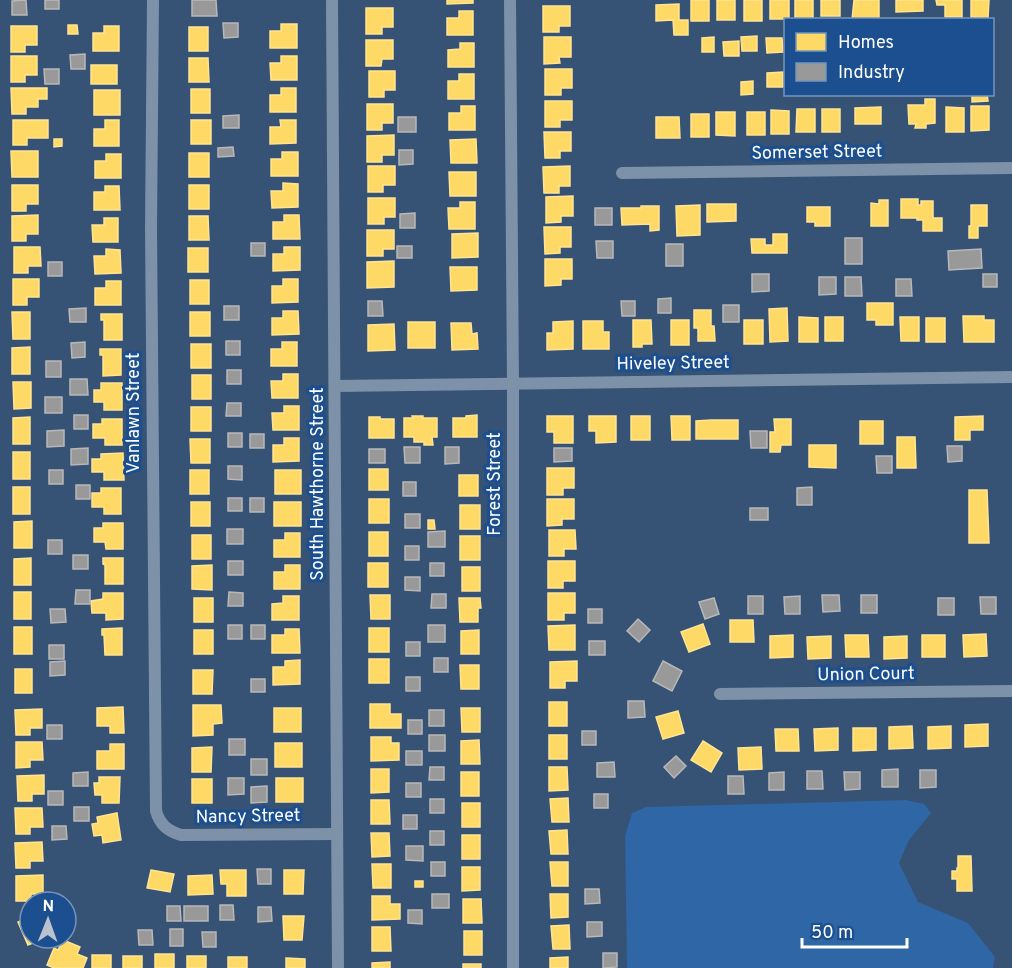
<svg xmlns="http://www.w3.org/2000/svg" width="1012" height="968" font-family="Overpass,sans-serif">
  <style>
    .green { fill: #2f66a5 }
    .homes { fill: #ffd966; stroke: #ffe494; stroke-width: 1.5 }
    .industry { fill: #999; stroke: #b8b8b8; stroke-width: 1.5 }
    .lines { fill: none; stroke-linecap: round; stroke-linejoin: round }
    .minor { stroke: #7d92a8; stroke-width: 12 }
    .labels { text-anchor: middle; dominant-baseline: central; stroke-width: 6; stroke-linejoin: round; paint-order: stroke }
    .street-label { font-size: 18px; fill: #fff; stroke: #1b4f8f }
  </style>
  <rect width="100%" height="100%" fill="#365274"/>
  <!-- green -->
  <polygon class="green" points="906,800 924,804 931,813 909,840 899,863 918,902 968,923 995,957 993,968 627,968 625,836 632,813 646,807"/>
  <!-- homes -->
  <g class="homes">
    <polygon points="447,0 473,0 473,3 447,4"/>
    <rect x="691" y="0" width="18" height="21"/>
    <rect x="717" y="0" width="18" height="20"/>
    <rect x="744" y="0" width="18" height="21"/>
    <rect x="770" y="0" width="19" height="19"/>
    <rect x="795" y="0" width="18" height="19"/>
    <rect x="821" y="0" width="19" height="16"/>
    <polygon points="854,0 879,0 879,20 852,20"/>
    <polygon points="896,0 923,0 923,11 896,12"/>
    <polygon points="936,0 962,0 962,17 945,17 945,5 937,5"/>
    <polygon points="971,0 989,0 988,18 971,17"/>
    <polygon points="679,4 679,20 688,20 688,35 674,35 673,20 656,21 656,5"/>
    <polygon points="543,6 570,6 570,26 559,26 559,32 543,32"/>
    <polygon points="366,8 393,8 393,27 382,27 382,34 366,34"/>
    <polygon points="459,11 473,11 473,35 447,35 447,18 459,18"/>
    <polygon points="281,24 297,24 297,48 270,48 270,31 281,31"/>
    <polygon points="68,25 77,25 78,34 68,34"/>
    <polygon points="11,26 37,26 37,45 25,45 25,52 11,52"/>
    <polygon points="104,26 119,26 119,51 93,51 93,33 104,33"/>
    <rect x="189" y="27" width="19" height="24"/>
    <polygon points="757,36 757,51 742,51 741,37"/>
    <polygon points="544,37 571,37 571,57 559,57 560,63 544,64"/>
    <polygon points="714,37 714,52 702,52 702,38"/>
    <polygon points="766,38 782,38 783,52 767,53"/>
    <polygon points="366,40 393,40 393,59 382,59 381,66 366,66"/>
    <polygon points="739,41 739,56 724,56 723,42"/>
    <polygon points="460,43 474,43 474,67 448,67 448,50 460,49"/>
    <polygon points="11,56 37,56 37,75 25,75 25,82 11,82"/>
    <polygon points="281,56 297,56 297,80 271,80 270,63 281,63"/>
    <polygon points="189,58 208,58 209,82 189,82"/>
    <rect x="91" y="65" width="26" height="19"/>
    <polygon points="545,69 572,69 572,88 561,88 561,95 545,95"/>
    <polygon points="369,71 395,71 395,90 384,90 384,97 369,97"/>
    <polygon points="783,72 783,87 767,87 767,73"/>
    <polygon points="459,74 474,74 474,99 448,99 448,81 459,81"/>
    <polygon points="753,81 753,94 741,95 741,82"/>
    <polygon points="11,88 47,88 47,99 38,99 38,107 26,107 26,114 12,114"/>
    <polygon points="281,88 296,88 296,112 270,112 270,95 281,95"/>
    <rect x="191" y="89" width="19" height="24"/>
    <rect x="94" y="90" width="26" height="25"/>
    <polygon points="972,94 987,94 988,101 972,102"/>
    <polygon points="925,99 935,99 935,123 926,124 926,128 915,128 916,124 909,124 908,105 925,105"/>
    <polygon points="545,101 572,101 572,120 560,120 560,127 545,127"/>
    <polygon points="367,104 393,104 393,123 382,123 382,130 367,130"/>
    <polygon points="461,106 475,106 475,130 449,130 449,113 461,113"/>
    <polygon points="971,106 989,106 989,130 971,131"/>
    <polygon points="881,107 881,124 855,124 855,108"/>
    <polygon points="946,107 964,108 964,132 946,132"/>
    <polygon points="797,109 815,109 815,132 796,132"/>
    <rect x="822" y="109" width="18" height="23"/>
    <polygon points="771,110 789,111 789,134 771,134"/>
    <polygon points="716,112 735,112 735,136 716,135"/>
    <rect x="747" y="112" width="18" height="23"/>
    <rect x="691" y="114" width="18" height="23"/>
    <polygon points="656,117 679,117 680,138 656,138"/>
    <polygon points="13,120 48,120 48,138 27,138 27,145 13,145"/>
    <polygon points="105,120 119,120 119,146 94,146 94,129 105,129"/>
    <rect x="191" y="120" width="20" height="24"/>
    <polygon points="280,120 296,120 296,143 270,144 270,127 281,127"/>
    <polygon points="544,132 571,132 571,151 560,151 560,158 545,158"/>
    <polygon points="394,135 394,155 382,155 382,162 367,162 367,136"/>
    <polygon points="54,139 62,139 62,146 54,147"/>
    <polygon points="476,139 477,163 451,163 450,140"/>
    <polygon points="11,151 38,151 38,177 12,177"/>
    <polygon points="282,152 298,152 298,176 271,176 271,159 282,159"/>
    <rect x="189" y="153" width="20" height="24"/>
    <polygon points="106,154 121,154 121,178 95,178 95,161 106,161"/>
    <polygon points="368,166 395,166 395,185 383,185 383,192 368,192"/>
    <polygon points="570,166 570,186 559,186 559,193 544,193 543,167"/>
    <polygon points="449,172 476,172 476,196 450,196"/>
    <polygon points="283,183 298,184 298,207 272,208 271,191 283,191"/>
    <polygon points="12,185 38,185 38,204 26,204 26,211 12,211"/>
    <rect x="189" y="185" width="20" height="24"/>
    <polygon points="105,186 119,186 120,210 94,210 94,192 105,192"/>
    <polygon points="573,196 573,216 561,216 561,222 546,223 546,197"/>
    <polygon points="368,198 395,198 395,217 384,217 384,224 368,224"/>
    <polygon points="901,199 918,199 918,205 921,205 921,201 933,201 933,218 942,218 942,231 923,231 923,220 917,220 917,218 901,218"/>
    <polygon points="879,200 888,200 888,226 871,226 871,203 879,204"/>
    <polygon points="460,202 475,202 475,229 449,229 448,208 460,208"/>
    <polygon points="707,204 736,204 736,221 707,222"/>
    <polygon points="700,205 700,235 677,236 676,206"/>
    <polygon points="971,205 987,205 987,226 978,226 978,238 969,238 969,226 971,226"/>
    <polygon points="641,206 659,206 659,230 650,231 650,224 622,225 621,208 641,208"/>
    <polygon points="807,207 830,207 830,226 815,226 815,222 807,222"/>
    <polygon points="38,215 38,234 26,234 26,241 12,241 12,216"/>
    <polygon points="284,215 299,215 300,239 273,239 273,222 284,222"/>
    <polygon points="189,216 208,216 209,240 189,240"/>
    <polygon points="104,218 118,218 118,242 93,242 92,225 104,225"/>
    <polygon points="544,227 571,227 571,247 560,247 560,253 545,254"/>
    <polygon points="367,230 394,230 394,249 383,249 383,256 367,256"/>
    <polygon points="478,233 478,257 452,258 452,234"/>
    <polygon points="773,234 787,234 787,253 752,253 751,239 765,239 765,245 773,245"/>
    <polygon points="14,247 40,247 41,266 28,266 28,273 14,273"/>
    <polygon points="284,247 300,247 300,270 273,271 273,254 284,254"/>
    <rect x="188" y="248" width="20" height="24"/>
    <polygon points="106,249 120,250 121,273 95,274 94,256 106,256"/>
    <polygon points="545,259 572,259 572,279 561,279 561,285 545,286"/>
    <polygon points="394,261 394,287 367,288 367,262"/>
    <polygon points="450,267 477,267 477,290 451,291"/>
    <polygon points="13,279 39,279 39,297 27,297 27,305 13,305"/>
    <polygon points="283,279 298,279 298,302 272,303 272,286 283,286"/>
    <rect x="190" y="280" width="19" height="24"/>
    <polygon points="106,281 121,281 121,305 95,305 95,288 106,288"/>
    <polygon points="867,303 893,303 893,325 876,325 876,320 867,320"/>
    <polygon points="787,308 788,341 770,342 769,309"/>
    <polygon points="694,310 711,310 711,326 714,326 715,341 698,341 698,328 694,328"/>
    <polygon points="283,311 298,311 299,334 272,335 272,318 283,318"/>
    <polygon points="12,312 30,312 30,339 13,339"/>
    <rect x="190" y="312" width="20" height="24"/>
    <polygon points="101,314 122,314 122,340 104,340 104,320 101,320"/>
    <polygon points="963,316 984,316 984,320 994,320 994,342 964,342"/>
    <polygon points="799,317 818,318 818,342 799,342"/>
    <rect x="825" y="317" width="18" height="24"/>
    <polygon points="900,317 919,317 919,341 901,341"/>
    <rect x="926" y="318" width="19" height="24"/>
    <polygon points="633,320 651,320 652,344 642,344 642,347 633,347"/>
    <rect x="671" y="320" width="18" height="25"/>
    <rect x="744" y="320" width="19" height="24"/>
    <polygon points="573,321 573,349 547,350 547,333 553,333 553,322"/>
    <polygon points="583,321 603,321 603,332 609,332 609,349 583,349"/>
    <rect x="408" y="322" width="27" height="26"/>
    <polygon points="451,323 471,323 472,334 477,333 478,349 452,350"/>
    <polygon points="394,324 395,350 368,351 368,325"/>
    <polygon points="282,342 297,342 297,366 271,366 271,349 282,349"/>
    <rect x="191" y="344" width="20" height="24"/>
    <polygon points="30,347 30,374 12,374 12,348"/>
    <polygon points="100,349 121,349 121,375 103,376 103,355 100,355"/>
    <polygon points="283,374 298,374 298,398 272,398 271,381 283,381"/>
    <rect x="192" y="375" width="19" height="24"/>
    <polygon points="13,382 31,382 31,408 14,409"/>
    <polygon points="101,383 122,383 122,410 104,410 104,402 94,402 94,390 101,390"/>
    <polygon points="284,406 299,406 299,430 273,430 272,413 284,413"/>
    <rect x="191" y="407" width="20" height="24"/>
    <polygon points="477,415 477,437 453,437 453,418 466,418 466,416"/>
    <polygon points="412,416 423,416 423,418 437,418 437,437 432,437 433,445 424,445 424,442 414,442 414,437 404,437 404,418 413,418"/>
    <polygon points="547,416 573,416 573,443 554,443 554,432 547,432"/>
    <polygon points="589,416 616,416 616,442 596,443 596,431 589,431"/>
    <rect x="631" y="416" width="19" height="24"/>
    <polygon points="671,416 690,416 690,440 672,440"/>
    <polygon points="983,416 983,430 970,430 970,440 955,440 955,417"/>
    <polygon points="30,417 30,444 13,444 13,418"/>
    <polygon points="369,417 380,417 380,419 394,419 394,438 369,438"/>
    <polygon points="102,419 122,419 122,445 105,445 105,438 93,438 93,424 102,424"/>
    <polygon points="774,419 791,419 791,445 781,445 780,452 770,452 770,432 775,432"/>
    <polygon points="711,420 738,420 738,439 696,439 696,421"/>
    <rect x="860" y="421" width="23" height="23"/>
    <polygon points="897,437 915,437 916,468 897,468"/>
    <polygon points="284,438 299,438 299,461 273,462 273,445 284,445"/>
    <polygon points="190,439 210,439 210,463 191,463"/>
    <polygon points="809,445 836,445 836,468 809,467"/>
    <rect x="13" y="452" width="17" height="27"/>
    <polygon points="123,453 124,480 104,480 104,472 92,472 92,459 101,459 101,454"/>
    <polygon points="547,468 574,468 574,488 563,488 563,495 547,495"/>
    <rect x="369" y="469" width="19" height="21"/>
    <rect x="190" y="470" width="19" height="24"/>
    <rect x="275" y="470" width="26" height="24"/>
    <rect x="459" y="475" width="19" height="21"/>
    <rect x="13" y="487" width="17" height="27"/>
    <polygon points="101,488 121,488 121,514 104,514 104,507 92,507 92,493 101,493"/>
    <polygon points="969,490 987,490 989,543 969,543"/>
    <rect x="369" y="499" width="20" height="24"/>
    <polygon points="547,499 574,499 574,519 562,519 562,525 547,526"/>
    <rect x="191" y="502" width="19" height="24"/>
    <rect x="274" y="502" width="27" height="24"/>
    <rect x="460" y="505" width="20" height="24"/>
    <polygon points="428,520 434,520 435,529 428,529"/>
    <polygon points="32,521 32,548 14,548 14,522"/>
    <polygon points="103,523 123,523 123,549 106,549 105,542 94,542 94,528 103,528"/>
    <polygon points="549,530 575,530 576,549 564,549 564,556 549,556"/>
    <rect x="369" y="532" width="19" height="24"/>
    <polygon points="285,533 300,533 300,557 274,557 274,540 285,540"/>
    <rect x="192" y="535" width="19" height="24"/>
    <rect x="460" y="536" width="20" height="24"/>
    <polygon points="31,558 31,585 14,585 14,559"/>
    <polygon points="103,558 123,558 123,584 105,584 105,565 103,564"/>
    <polygon points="548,561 575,561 575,581 563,581 563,588 548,588"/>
    <rect x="368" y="563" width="20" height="24"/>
    <polygon points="212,565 212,590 192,589 192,566"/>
    <polygon points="285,565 300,565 300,589 274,589 274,572 285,572"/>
    <rect x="462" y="567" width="18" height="24"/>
    <rect x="14" y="592" width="17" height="27"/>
    <polygon points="103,593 123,593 123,619 106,620 106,613 92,613 91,601 103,599"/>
    <polygon points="548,593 575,593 575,613 564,613 564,620 548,620"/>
    <polygon points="370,595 390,595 390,619 371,619"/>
    <polygon points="283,596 299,596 299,620 272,620 272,604 283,603"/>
    <rect x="194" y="598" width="19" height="24"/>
    <polygon points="459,598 480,598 481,608 478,608 478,622 460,622"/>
    <polygon points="730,620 753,620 754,642 730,642"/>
    <polygon points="703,624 710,644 689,652 681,632"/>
    <polygon points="575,625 575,650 549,650 548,626"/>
    <rect x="14" y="627" width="18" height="27"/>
    <polygon points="122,628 122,655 105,655 104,635 102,635 102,629"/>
    <rect x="369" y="628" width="20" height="24"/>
    <polygon points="285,629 299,629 300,653 272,653 272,635 285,635"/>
    <rect x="194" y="630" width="19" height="24"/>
    <polygon points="479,630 479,654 461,654 461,631"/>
    <polygon points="986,634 987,656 964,657 963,635"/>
    <polygon points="793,635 793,657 770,658 770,636"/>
    <polygon points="845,635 868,635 869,657 846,657"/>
    <rect x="922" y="635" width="23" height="22"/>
    <polygon points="831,636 831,658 808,659 807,637"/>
    <polygon points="907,636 907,658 884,659 884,637"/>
    <rect x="369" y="659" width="20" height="24"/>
    <polygon points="300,660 300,684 273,685 273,667 285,667 285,661"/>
    <polygon points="577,661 577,681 565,681 565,688 550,688 550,662"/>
    <polygon points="460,665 479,665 479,689 461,689"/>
    <rect x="15" y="669" width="17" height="24"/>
    <polygon points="193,670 213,670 212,694 193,694"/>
    <rect x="549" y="702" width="18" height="24"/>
    <polygon points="370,704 390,704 390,714 401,714 401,728 370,728"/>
    <polygon points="193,705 221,705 222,723 213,724 213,735 193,736"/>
    <polygon points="123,707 124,733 110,733 110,726 97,726 97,708"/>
    <rect x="274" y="708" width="27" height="24"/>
    <polygon points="461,708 480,708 480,732 462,732"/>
    <polygon points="42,709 42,728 30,728 30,735 16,735 15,710"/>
    <polygon points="678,711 684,733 663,739 656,717"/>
    <polygon points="988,724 988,746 965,747 965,725"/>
    <polygon points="912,726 913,748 889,749 889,727"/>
    <polygon points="951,726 951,748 928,749 928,727"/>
    <polygon points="838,728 838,750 815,751 814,729"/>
    <polygon points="853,728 876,728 876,750 853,751"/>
    <polygon points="775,729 798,729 799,751 776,751"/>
    <rect x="549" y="735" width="18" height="24"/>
    <polygon points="371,737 391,737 391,743 399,743 399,760 371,761"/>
    <polygon points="479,740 480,764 461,764 461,741"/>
    <polygon points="703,741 722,753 711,772 691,760"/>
    <polygon points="16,742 42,742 43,760 30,760 30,767 16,768"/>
    <rect x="275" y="743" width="27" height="24"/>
    <polygon points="110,744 124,744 124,769 97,769 97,751 110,751"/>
    <polygon points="212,747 211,772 192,772 192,748"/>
    <polygon points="761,747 762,769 739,770 738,748"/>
    <polygon points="549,767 567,767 568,790 549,791"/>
    <polygon points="371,769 389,769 389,792 371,793"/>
    <rect x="461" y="772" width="18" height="24"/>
    <polygon points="44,775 44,794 32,794 32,801 18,801 17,776"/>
    <polygon points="99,777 120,777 119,803 102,803 102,795 95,795 94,783 99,783"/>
    <rect x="276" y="778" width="27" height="24"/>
    <rect x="192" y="779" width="20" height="24"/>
    <polygon points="568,798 569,822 552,822 550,799"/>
    <polygon points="371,800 389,800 390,824 371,824"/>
    <rect x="462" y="803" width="18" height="24"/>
    <polygon points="15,808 42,808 43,827 30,827 30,834 16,834"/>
    <polygon points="117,813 121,840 103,843 102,835 94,836 92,824 98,823 97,817"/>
    <polygon points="567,830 568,854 551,854 549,831"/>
    <polygon points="371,833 389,833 390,856 372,857"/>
    <rect x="462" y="835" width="18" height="24"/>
    <polygon points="42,842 43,861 30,861 30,868 16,868 15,843"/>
    <polygon points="958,856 971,856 972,891 957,891 957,879 952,879 952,871 957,871 957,868 958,868"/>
    <polygon points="550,862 568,862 568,886 552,886"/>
    <polygon points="372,864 391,864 391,888 373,888"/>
    <polygon points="462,867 480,867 480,890 462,891"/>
    <polygon points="151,870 174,874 170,892 147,888"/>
    <polygon points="220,870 246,870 246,896 227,896 227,884 221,884"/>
    <polygon points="284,870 304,870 303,894 284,894"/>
    <polygon points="43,875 43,894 31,894 31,901 16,901 16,876"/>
    <polygon points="212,875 213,894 188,895 188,876"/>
    <rect x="415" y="881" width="8" height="6"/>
    <polygon points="550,894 568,894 568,917 551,918"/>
    <polygon points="372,896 390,896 390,904 400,904 400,919 372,920"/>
    <polygon points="463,899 481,899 482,923 463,923"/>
    <polygon points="30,916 30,938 45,938 28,945 18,922"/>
    <polygon points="283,916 304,916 302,940 284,940"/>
    <polygon points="569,925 570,949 553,949 551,926"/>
    <polygon points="372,927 390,927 391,951 372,951"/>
    <rect x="464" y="931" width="18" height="24"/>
    <polygon points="63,940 80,947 77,954 87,958 83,968 54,968 47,965 54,948 58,950"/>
    <rect x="155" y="954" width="19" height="14"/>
    <rect x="92" y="955" width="19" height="13"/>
    <rect x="123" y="956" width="19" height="12"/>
    <rect x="187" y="956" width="19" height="12"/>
    <rect x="228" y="957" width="19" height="11"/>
    <polygon points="568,957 568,968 550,968 550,958"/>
    <polygon points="286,958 305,959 305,968 286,968"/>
    <polygon points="390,962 390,968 372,968 372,963"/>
    <rect x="463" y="964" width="18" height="4"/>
  </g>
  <!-- industry -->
  <g class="industry">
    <polygon points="26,0 27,15 12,15 12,1"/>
    <rect x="45" y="0" width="14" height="9"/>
    <polygon points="192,0 216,0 217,16 192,16"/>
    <polygon points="223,23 238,23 238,37 224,38"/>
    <polygon points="85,54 85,69 71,69 70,55"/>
    <polygon points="44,69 59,69 59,84 45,84"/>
    <polygon points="239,115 239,128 223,128 223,116"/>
    <rect x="398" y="117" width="18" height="15"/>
    <polygon points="233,147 234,156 218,157 218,148"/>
    <polygon points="399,150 413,150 413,164 399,165"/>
    <rect x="595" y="208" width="17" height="17"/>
    <polygon points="415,213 415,228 400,228 400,214"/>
    <rect x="845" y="238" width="17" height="26"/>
    <polygon points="596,241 613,241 613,258 597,258"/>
    <rect x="251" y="243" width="14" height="13"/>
    <rect x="666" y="244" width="17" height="22"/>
    <rect x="397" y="246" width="15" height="12"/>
    <polygon points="981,249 982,268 949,270 948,251"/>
    <rect x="48" y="262" width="14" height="14"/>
    <polygon points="752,274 769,274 769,291 752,292"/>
    <rect x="983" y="274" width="14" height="13"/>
    <polygon points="819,277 836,277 836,294 819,295"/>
    <polygon points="845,277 861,277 862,296 845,296"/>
    <polygon points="896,279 911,279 912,296 896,296"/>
    <polygon points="671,298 671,313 658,313 658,299"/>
    <polygon points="368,301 382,301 383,316 368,316"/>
    <polygon points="621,301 635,301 635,316 622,316"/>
    <rect x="723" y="305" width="16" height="17"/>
    <rect x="224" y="306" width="15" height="14"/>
    <polygon points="86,308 86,322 70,322 69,309"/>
    <rect x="226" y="341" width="14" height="14"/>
    <polygon points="85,342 85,357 72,358 71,343"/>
    <rect x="46" y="361" width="15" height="16"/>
    <rect x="227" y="370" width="14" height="14"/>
    <polygon points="70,379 87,379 88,395 70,395"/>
    <rect x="45" y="397" width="17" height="16"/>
    <polygon points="227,403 241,403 241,416 226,416"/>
    <rect x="74" y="415" width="14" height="14"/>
    <polygon points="64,430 64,446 47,447 47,431"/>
    <polygon points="750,431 767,431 767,448 751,448"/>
    <rect x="228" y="433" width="14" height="14"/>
    <rect x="250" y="434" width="14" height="14"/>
    <polygon points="947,446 962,446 962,461 948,462"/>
    <polygon points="404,447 420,447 420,463 405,463"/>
    <polygon points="445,447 459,447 459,463 445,464"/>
    <polygon points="88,448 88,464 71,465 71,449"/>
    <polygon points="554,448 572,448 572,461 554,462"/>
    <rect x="369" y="449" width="16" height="14"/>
    <polygon points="876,456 892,456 892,473 877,473"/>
    <polygon points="228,466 242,466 242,480 228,479"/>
    <rect x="49" y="470" width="14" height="14"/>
    <rect x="403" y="482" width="13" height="14"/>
    <rect x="76" y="485" width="14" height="14"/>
    <polygon points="812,487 812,505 797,505 797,488"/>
    <rect x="228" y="498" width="14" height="13"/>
    <rect x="250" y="498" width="14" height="14"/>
    <rect x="750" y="508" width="18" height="12"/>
    <rect x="405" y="514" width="15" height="14"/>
    <rect x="227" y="529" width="16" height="15"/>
    <polygon points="445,531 445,547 428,547 428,532"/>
    <rect x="48" y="540" width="14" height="14"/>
    <rect x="405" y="546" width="14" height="14"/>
    <rect x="73" y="555" width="15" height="14"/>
    <rect x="228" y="561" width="15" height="14"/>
    <rect x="430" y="563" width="14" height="13"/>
    <polygon points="405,577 420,577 420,591 405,590"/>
    <polygon points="76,590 90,590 90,604 75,604"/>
    <polygon points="229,592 243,593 243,606 228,606"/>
    <polygon points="432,594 446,594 446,608 431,608"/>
    <polygon points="822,595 839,595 840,611 823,612"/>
    <rect x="861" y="595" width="16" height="18"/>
    <rect x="748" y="596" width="15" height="18"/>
    <polygon points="800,596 800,614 785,614 784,597"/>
    <polygon points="980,597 996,597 996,614 981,614"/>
    <polygon points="714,598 719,614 705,619 699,602"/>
    <rect x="938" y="598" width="16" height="17"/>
    <polygon points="50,609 65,609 66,622 51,623"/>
    <rect x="588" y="609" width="14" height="14"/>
    <polygon points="638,619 650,630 639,642 627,631"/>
    <rect x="228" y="625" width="14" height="14"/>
    <rect x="251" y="625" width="14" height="14"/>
    <rect x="428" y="625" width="17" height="17"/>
    <rect x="589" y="641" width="16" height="14"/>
    <rect x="406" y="642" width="14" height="14"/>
    <rect x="49" y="645" width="15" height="14"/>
    <rect x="434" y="658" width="14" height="14"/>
    <polygon points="65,661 65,675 50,676 50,662"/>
    <polygon points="663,661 682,671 672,691 653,681"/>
    <rect x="406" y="677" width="14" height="14"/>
    <rect x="251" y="679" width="14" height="13"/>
    <polygon points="628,701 644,701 645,717 628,718"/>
    <rect x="429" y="710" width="15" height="16"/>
    <rect x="408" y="720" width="14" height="14"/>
    <rect x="47" y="725" width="15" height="14"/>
    <rect x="582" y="731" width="14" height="14"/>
    <rect x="429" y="735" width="16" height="16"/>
    <rect x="229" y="739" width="16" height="16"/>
    <rect x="406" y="751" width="16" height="14"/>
    <polygon points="676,756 686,766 674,778 664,767"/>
    <rect x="251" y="759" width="16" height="16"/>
    <polygon points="614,762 615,777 597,777 597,763"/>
    <polygon points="430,767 444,767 444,780 429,780"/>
    <polygon points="898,769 898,787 882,787 882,770"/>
    <polygon points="920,770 936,770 936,787 920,788"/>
    <polygon points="807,771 822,771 823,789 807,789"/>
    <polygon points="88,772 88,786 73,786 73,773"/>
    <polygon points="784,772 784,790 769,790 769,773"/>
    <polygon points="844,772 860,772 860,789 845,790"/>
    <polygon points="728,776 743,776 744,794 728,794"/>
    <polygon points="228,778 244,778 244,794 228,795"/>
    <rect x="406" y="783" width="15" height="14"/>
    <polygon points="267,786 267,802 251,803 251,787"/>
    <rect x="48" y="791" width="15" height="14"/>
    <rect x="594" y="794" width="14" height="14"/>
    <rect x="430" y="799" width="14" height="14"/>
    <rect x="74" y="807" width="15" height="14"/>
    <rect x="403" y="815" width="14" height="14"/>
    <polygon points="52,826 66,826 67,839 52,840"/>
    <rect x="430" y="831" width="14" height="14"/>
    <polygon points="406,846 423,846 423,861 406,860"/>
    <rect x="431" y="862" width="14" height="14"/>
    <polygon points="257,869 271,869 271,884 258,884"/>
    <polygon points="585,889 599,889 600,903 585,904"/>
    <rect x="432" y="894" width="17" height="14"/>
    <polygon points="220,905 233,905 234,920 220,920"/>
    <polygon points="167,906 180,906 181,921 167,921"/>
    <rect x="184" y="906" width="24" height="15"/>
    <polygon points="258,907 271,907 272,921 258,922"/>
    <polygon points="408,910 422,910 422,924 408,923"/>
    <polygon points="587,922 602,922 602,936 587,937"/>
    <rect x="170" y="929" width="13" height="17"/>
    <polygon points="138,930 152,930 153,945 139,945"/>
    <polygon points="202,932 216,932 216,947 203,947"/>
    <polygon points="603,953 617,953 617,967 603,968"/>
  </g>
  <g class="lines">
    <!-- minor -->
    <g class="minor">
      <path d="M153,0L151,228L156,811C160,825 168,831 181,835L337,834"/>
      <polyline points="332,0 338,968"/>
      <polyline points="510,0 513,384 513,968"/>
      <polyline points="622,173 1012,168"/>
      <polyline points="335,386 1012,377"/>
      <polyline points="720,694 1012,691"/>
    </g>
  </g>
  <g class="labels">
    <!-- street labels -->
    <g class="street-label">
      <text transform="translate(817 153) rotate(-1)">Somerset Street</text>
      <text transform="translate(673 364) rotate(-1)">Hiveley Street</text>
      <text transform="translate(134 413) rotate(-90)">Vanlawn Street</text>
      <text transform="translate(318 484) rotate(-90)">South Hawthorne Street</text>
      <text transform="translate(495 484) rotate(-90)">Forest Street</text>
      <text transform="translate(866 675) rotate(-1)">Union Court</text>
      <text transform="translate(248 817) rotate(-1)">Nancy Street</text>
    </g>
  </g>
  <!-- legend -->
  <rect x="784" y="18" width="210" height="78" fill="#1b4f8f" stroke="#7695bc" stroke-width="1.5"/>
  <rect x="796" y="33" width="30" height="18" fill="#ffd966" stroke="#7695bc" stroke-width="1.5"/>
  <text x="838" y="48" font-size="18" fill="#ffffff">Homes</text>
  <rect x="796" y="63" width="30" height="18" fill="#999999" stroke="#7695bc" stroke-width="1.5"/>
  <text x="838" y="78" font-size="18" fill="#ffffff">Industry</text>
  <!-- north arrow -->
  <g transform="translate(48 920) rotate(1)"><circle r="28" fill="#1b4f8f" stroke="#7695bc" stroke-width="1.5"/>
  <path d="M0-4.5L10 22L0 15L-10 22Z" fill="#b9c2ce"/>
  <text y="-9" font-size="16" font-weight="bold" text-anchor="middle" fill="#ffffff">N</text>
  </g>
  <!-- scale -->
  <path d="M802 938v9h105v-9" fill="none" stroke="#ffffff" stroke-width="3"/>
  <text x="811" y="938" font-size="18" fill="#ffffff" stroke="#1b4f8f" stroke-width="4.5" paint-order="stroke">50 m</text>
</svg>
